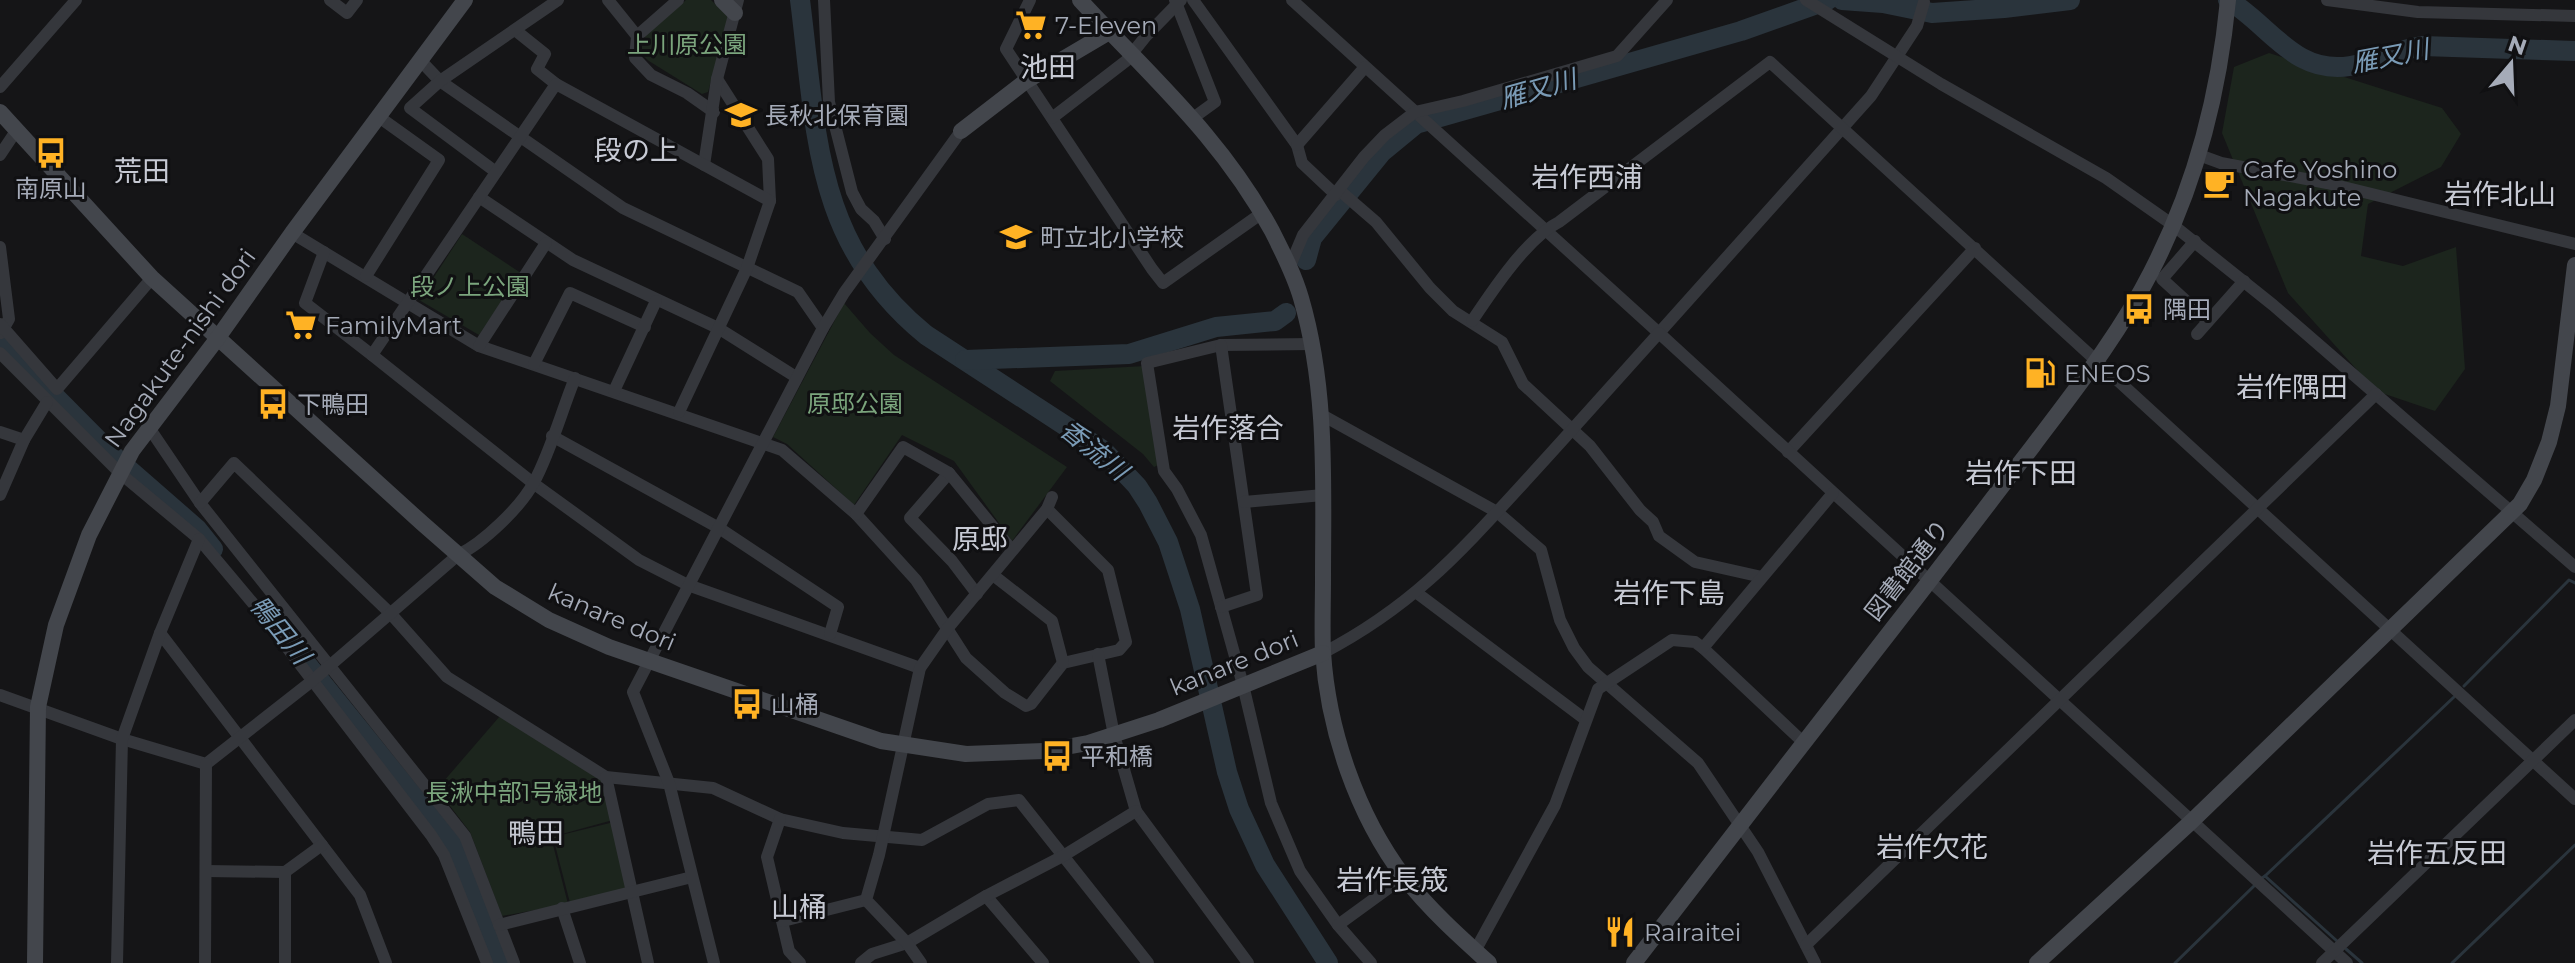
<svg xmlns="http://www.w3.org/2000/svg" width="2575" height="963" font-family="Montserrat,'Noto Sans JP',sans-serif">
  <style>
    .green { fill: #1c251d }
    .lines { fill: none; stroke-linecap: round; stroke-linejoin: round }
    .stream { stroke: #2a343c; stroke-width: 3 }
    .river { stroke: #2a343c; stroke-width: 20 }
    .street { stroke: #35373c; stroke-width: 12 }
    .secondary { stroke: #43464c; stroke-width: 16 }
    .labels { text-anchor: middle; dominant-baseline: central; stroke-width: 6; stroke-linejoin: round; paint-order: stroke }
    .poi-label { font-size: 24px; fill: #a5abb8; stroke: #101012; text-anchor: start }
    .park-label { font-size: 24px; fill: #7ba57d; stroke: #101012 }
    .street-label { font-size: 24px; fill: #a5abb8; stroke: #101012 }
    .water-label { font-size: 26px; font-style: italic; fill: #7a9bb6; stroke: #101012 }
    .quarter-label { font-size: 28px; fill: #c7cad4; stroke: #101012 }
  </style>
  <rect width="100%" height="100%" fill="#151517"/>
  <!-- green -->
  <g class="green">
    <polygon points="686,0 711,0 728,17 708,92 702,94 649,61 639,52 646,35"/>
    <polygon points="2269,53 2442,108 2461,134 2441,167 2368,204 2361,256 2403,266 2456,247 2465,369 2435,411 2376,391 2288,293 2222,133 2234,67"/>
    <polygon points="462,234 521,273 479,335 419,300"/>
    <polygon points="844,303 870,333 894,355 1067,467 1012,541 954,461 902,435 854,505 787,444 773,437"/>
    <polygon points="1145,366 1158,465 1154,467 1143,454 1050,381 1055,371"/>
    <polygon points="500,716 605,779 613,820 551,837 568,904 502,916 470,832 437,789"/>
    <polygon points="614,822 627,888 570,903 553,837"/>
  </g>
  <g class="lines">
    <!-- stream -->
    <g class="stream">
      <polyline points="2464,686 2569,580 2575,583"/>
      <polyline points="2265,876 2454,697"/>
      <polyline points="2262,878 2265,876 2337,941"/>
      <polyline points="2346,949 2362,963"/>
      <polyline points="2175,963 2254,886"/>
      <polyline points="2452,963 2575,845"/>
    </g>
    <!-- river -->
    <g class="river">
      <path d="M800,0C817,132 813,243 926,335L1104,451L1137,486L1148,503L1168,542L1190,609L1227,772L1239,809L1265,865L1328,963"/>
      <polyline points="1842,0 1883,3 1932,13 2004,8 2070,0"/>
      <path d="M2228,0C2270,25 2294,75 2350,66C2375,62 2396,50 2423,46L2574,51"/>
      <polyline points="1306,260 1312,238 1382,152 1416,124 1741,31 1828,0"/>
      <polyline points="0,341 118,460 197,529 213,549"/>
      <polyline points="965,360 1129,354 1216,327 1275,321 1286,313"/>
      <polyline points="289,642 452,844 501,963"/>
    </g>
    <!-- street -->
    <g class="street">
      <polyline points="330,0 347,13 357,0"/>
      <polyline points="608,0 637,36"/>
      <polyline points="678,0 637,36 635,58 651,75 687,93 714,112"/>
      <polyline points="824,0 829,102 852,192 861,209 874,221 885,239"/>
      <polyline points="1030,0 1006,49 1152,269 1163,283 1262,213"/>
      <polyline points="1175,0 1215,102 1193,118"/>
      <polyline points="1193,0 1297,145 1302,163 1336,195"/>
      <polyline points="1292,0 1659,333 1871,96 1917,26 1924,2"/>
      <polyline points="1806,0 1941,84 2106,178 2173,225 2273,305 2575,567"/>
      <polyline points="2327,0 2418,12 2575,16"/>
      <polyline points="515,30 545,54 537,69 556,84"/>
      <polyline points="420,60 440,81 623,208 798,292 823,328"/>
      <polyline points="717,79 768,159 770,201"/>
      <polyline points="0,87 76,0"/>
      <polyline points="1052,118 1126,61 1146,36 1181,0"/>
      <polyline points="1297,145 1365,67"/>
      <polyline points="0,155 16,131"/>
      <polyline points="2199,155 2221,163 2327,183 2575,244"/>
      <polyline points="704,165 717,79 738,0"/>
      <polyline points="496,172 410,108 440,81 558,0"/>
      <polyline points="1339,190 1376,222 1430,288 1453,311 1502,342 1523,384 1590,446 1640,510 1653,522 1659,536 1695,562 1762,577"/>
      <polyline points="479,197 573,260 718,328 796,377"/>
      <polyline points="292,233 479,346 782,450 856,514 916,580 966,658 1005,693 1026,706 1031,704 1063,663 1119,650 1126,642 1108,570 1047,509"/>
      <polyline points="2195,241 2162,279 2208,321"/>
      <polyline points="0,247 9,319 1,333"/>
      <polyline points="324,252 305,303 372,355"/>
      <polyline points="1290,266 1303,235 1364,157 1385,135 1415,112 1463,101 1617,56 1667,0"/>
      <polyline points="366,276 439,160 379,117"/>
      <path d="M1472,321C1492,291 1527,238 1559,222L1770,62L2575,799"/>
      <polyline points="0,324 57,389 152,278"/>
      <polyline points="2197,334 2244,281"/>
      <polyline points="1312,344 1221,345 1147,363 1164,471 1177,489 1201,535 1243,685 1271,803 1300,871 1338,925 1371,963"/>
      <polyline points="1221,345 1257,595 1221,607"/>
      <polyline points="479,346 546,243"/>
      <polyline points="0,353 121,474 199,539 256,607 431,835 444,855 487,963"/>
      <polyline points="534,364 570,293 645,327"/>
      <polyline points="614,391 656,301"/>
      <polyline points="679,412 747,268 770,201 556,84 372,355 533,483 639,560 688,585 920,668"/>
      <polyline points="1322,415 1497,512 1541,550 1560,620 1574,648 1588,667 1698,763 1758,852 1815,963"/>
      <polyline points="150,429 200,503 465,836 514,963"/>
      <polyline points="0,432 24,440"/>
      <polyline points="552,436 719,528 838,607 830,634"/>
      <polyline points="1788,452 1975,248"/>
      <polyline points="949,473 910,518 952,561 977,594"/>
      <polyline points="0,495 24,440 47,402"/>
      <polyline points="1244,502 1323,495"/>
      <polyline points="200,503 234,463 391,614 447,677 606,777 713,788 780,819 843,833 922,840 988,804 1019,800 1148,963"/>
      <polyline points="856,514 903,447 949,473 1012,550"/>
      <polyline points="993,575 1052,621 1063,663"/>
      <polyline points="1417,593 1586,720"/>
      <polyline points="160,633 360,895 386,963"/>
      <polyline points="1703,648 1803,742"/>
      <path d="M1323,653C1409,608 1455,558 1519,488C1566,437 1612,385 1659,333L2347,963"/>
      <polyline points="1098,654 1114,735 1136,811 1248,963"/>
      <path d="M0,695L122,739L206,764L312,681L458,555C483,543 521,507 534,482C550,453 562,410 575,378"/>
      <polyline points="606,777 648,963"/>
      <polyline points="780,819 767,857 789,951 800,963"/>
      <polyline points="206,871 285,872 322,845"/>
      <polyline points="285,872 285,963"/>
      <polyline points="986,896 1043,963"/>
      <polyline points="562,908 580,963"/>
      <polyline points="783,921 866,900"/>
      <polyline points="499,925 692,877"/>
      <polyline points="1338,925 1404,877"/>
      <polyline points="1806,945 2376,394"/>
      <polyline points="1475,951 1555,805 1598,689 1672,640 1695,642 1703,648 1833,493"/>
      <polyline points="117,963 122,739 160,633 199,539"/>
      <polyline points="205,963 206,764"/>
      <polyline points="714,963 669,783 633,692 823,328 844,293 961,131"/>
      <polyline points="861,963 872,954 907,943 986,896 1063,856 1136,811"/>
      <polyline points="921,963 907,943 866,900 879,855 920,668 948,628 1047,509 1052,497"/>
      <polyline points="2322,963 2575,720"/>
    </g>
    <!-- secondary -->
    <g class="secondary">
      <polyline points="722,0 735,13"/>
      <path d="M1080,0C1151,77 1221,137 1272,231C1283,253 1294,274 1301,298C1328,390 1323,485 1323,580C1323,604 1322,628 1323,652C1328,730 1357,815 1404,877C1429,909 1459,936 1489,963"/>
      <polyline points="0,112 152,278 422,523 495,587 549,620 609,647 881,741 966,754 1044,751 1088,743 1159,720 1323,653"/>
      <polyline points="961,131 1026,81 1109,32"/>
      <polyline points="35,963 38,707 56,625 89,535 132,451 217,339 292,233 465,0"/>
      <path d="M1634,963C1720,852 1806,739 1893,628C1940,568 1986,507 2033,446C2075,390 2119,335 2151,272C2195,187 2219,94 2228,0"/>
      <polyline points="2037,963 2192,821 2520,504 2534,480 2549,442 2558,406 2575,265"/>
    </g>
  </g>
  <!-- icons -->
  <defs>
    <symbol id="supermarket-bare" viewBox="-9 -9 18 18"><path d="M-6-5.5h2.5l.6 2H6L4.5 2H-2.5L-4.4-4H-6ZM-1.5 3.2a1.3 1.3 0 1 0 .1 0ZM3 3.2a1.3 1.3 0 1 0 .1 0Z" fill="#ffb224" stroke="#101012" stroke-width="2.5" paint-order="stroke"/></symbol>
    <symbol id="school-bare" viewBox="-9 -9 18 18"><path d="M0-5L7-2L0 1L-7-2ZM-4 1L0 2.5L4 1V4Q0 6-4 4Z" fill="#ffb224" stroke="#101012" stroke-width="2.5" paint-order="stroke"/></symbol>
    <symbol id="bus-bare" viewBox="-9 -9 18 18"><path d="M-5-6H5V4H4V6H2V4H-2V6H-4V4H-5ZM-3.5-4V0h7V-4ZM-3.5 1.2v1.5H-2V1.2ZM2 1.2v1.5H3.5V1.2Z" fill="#ffb224" stroke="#101012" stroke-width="2.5" paint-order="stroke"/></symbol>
    <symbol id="cafe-bare" viewBox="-9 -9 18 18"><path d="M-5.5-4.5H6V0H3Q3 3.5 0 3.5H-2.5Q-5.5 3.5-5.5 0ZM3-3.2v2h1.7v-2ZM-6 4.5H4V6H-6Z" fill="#ffb224" stroke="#101012" stroke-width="2.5" paint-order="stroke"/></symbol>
    <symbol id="fuel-bare" viewBox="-9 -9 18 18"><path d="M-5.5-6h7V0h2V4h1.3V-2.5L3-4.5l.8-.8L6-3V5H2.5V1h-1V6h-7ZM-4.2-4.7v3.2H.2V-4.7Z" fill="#ffb224" stroke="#101012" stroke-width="2.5" paint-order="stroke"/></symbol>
    <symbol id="restaurant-bare" viewBox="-9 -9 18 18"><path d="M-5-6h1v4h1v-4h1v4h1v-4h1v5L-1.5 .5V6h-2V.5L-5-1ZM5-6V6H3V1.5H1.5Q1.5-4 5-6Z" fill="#ffb224" stroke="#101012" stroke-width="2.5" paint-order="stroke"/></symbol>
  </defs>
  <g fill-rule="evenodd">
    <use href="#supermarket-bare" x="1009" y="3" width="44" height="44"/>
    <use href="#school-bare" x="719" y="93" width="44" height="44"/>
    <use href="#bus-bare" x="29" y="131" width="44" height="44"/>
    <use href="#cafe-bare" x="2197" y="161" width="44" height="44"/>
    <use href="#school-bare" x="994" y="215" width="44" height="44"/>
    <use href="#bus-bare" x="2117" y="287" width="44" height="44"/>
    <use href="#supermarket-bare" x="279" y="303" width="44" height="44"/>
    <use href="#fuel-bare" x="2018" y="351" width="44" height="44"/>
    <use href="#bus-bare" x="251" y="382" width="44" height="44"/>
    <use href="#bus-bare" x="725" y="682" width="44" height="44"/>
    <use href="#bus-bare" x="1035" y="734" width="44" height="44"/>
    <use href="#restaurant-bare" x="1598" y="910" width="44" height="44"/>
  </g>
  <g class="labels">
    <!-- poi labels -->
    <g class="poi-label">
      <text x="1055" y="25">7-Eleven</text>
      <text x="765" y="115">長秋北保育園</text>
      <text x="2243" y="169">Cafe Yoshino<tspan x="2243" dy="28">Nagakute</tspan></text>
      <text x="51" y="188" text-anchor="middle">南原山</text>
      <text x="1040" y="237">町立北小学校</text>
      <text x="2163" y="309">隅田</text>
      <text x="325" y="325">FamilyMart</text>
      <text x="2064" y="373">ENEOS</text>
      <text x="297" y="404">下鴨田</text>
      <text x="771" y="704">山桶</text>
      <text x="1081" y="756">平和橋</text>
      <text x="1644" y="932">Rairaitei</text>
    </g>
    <!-- park labels -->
    <g class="park-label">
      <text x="687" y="44">上川原公園</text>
      <text x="470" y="286">段ノ上公園</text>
      <text x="855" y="403">原邸公園</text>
      <text x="514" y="792">長湫中部1号緑地</text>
    </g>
    <!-- street labels -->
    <g class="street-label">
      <text transform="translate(180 348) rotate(-54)">Nagakute-nishi dori</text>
      <text transform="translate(1907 570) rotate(-52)">図書館通り</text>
      <text transform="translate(612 617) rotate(23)">kanare dori</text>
      <text transform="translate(1234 663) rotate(-22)">kanare dori</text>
    </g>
    <!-- water labels -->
    <g class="water-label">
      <text transform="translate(2390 56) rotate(-11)">雁又川</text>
      <text transform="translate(1538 89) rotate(-16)">雁又川</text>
      <text transform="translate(1094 450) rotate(39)">香流川</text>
      <text transform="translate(280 630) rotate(51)">鴨田川</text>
    </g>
    <!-- quarter labels -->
    <g class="quarter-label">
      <text x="1048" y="67">池田</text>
      <text x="636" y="150">段の上</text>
      <text x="142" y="171">荒田</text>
      <text x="1587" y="177">岩作西浦</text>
      <text x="2500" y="194">岩作北山</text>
      <text x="2292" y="387">岩作隅田</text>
      <text x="1228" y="428">岩作落合</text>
      <text x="2021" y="473">岩作下田</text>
      <text x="980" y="539">原邸</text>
      <text x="1669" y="593">岩作下島</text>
      <text x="536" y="833">鴨田</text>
      <text x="1932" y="847">岩作欠花</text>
      <text x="2437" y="853">岩作五反田</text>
      <text x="1392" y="880">岩作長筬</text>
      <text x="799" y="907">山桶</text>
    </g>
  </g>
  <!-- north arrow -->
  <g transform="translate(2511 64) rotate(19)" stroke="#101012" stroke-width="6" paint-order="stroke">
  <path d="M0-6L14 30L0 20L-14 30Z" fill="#a5abb8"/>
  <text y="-12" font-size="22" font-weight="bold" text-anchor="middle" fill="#a5abb8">N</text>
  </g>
</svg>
